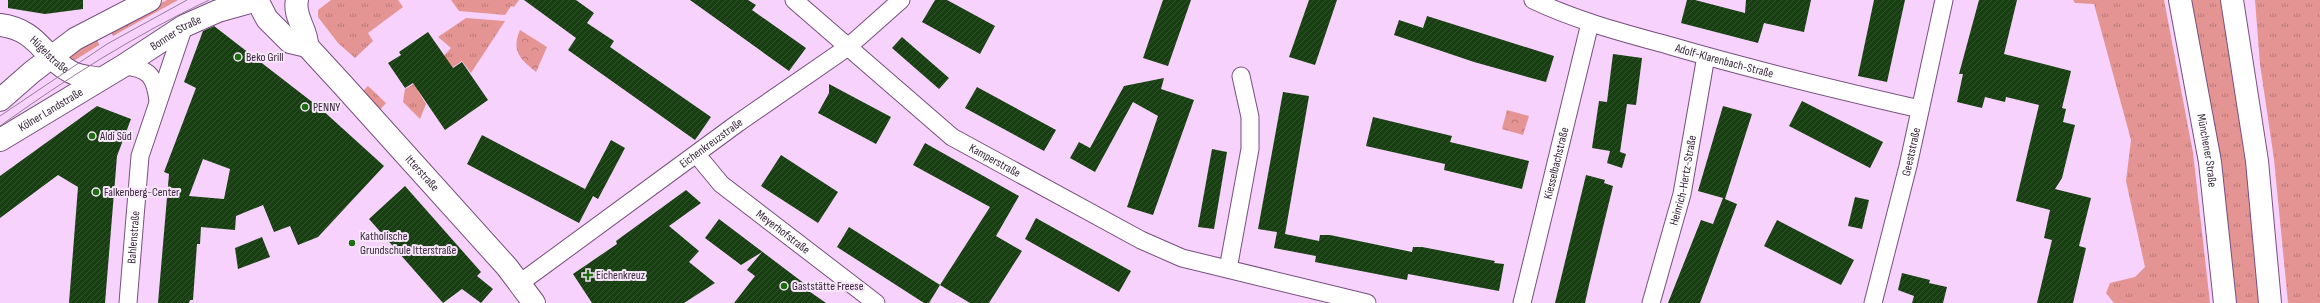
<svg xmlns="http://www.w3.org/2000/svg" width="2320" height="303" font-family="'Sofia Sans Condensed',sans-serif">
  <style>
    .grass { fill: url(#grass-tufts) }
    .park { fill: url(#park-crowns) }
    .building { fill: url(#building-hatch); fill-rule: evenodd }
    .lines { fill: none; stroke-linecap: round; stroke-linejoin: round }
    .street-casing { stroke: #774f7e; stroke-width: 19 }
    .secondary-casing { stroke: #774f7e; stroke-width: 24 }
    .highway-casing { stroke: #774f7e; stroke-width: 24 }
    .street { stroke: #fff; stroke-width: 17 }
    .secondary { stroke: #fff; stroke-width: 22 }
    .highway { stroke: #fff; stroke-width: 22 }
    .tram { stroke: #987d9c; stroke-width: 1 }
    .poi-dot { fill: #1d6c10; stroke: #f8e6fb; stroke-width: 1.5 }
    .labels { text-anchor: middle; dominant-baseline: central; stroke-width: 4; stroke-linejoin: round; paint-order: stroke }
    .street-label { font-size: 12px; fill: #39273c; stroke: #f8e6fb }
    .poi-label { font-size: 12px; fill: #39273c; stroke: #f8e6fb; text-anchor: start }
  </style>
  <defs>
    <pattern id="grass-tufts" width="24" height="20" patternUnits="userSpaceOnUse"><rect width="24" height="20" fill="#e49492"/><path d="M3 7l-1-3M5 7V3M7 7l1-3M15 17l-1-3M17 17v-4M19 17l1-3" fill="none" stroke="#ba7978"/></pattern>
    <pattern id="park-crowns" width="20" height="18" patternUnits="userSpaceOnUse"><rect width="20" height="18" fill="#e49492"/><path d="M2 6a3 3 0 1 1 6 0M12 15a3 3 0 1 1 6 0" fill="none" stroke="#ba7978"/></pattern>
    <pattern id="building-hatch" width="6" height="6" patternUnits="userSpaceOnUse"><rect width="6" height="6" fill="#173f11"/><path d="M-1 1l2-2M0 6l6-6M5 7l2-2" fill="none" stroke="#31522c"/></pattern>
  </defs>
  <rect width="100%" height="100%" fill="#f6d2fc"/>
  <!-- grass -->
  <g class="grass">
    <polygon points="167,0 178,0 113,36 110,29"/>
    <polygon points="331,0 398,0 403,7 368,33 373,41 355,58 338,43 318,17 318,10"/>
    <polygon points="451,0 519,0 514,7 511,6 505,15 459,11"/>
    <polygon points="2073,0 2164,0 2193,153 2210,303 2114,303 2106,293 2110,283 2135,277 2145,267 2126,181 2131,140 2094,4 2075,3"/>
    <polygon points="2191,0 2221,0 2242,119 2261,303 2232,303"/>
    <polygon points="2255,0 2320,0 2320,303 2288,303 2274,159 2260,64"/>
    <polygon points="466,18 505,21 471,73 462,61 418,91 426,104 420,119 403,102 405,89 421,80 451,48 438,37"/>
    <polygon points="96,36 99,45 72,62 68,59 77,47"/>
    <polygon points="368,86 386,103 379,111 363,91"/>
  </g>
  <!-- park -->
  <g class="park">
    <path d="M520,30L547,47L536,72C520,59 511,51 520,30Z"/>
    <polygon points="1507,110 1529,116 1523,135 1502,129"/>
  </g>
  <!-- building -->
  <g class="building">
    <polygon points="8,0 83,0 83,9 45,14 8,8"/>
    <polygon points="524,0 576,0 594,13 587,23 614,41 610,47 711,117 695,140 568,50 576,38"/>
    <polygon points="690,0 748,0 756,5 752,10 806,48 789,71"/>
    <polygon points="935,0 947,0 995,26 980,54 922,22"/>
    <polygon points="1163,0 1191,0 1168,66 1143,58"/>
    <polygon points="1309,0 1337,0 1315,65 1289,57"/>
    <polygon points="1687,0 1695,0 1745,13 1746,0 1811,0 1804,32 1764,23 1758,43 1681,23"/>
    <polygon points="1874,0 1905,0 1887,82 1858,76"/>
    <polygon points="1979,0 2017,0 2004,54 2071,71 2062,108 2066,109 2063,122 2075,125 2062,178 2055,189 2091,198 2079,246 2086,248 2073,303 2037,303 2052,240 2044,238 2050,210 2016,201 2039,105 2006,97 2005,102 1985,97 1982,108 1957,102 1963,74 1959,74"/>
    <polygon points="1427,16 1554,56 1546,82 1474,62 1394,35 1399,20 1423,28"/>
    <path d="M214,26L320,108L384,166L318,237L298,245L290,226L274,232L263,205L236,216L235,230L201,227L200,244H197L193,300H190L189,303H158L169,174L164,172L196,88L184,82L203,31ZM203,159L230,169L224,199L189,196Z"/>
    <polygon points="428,32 453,68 462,62 488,100 445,130 413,83 405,88 388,63 401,55 399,52"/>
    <polygon points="902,37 949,78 939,89 892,48"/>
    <polygon points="1613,54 1642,58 1636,105 1627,104 1620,152 1626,154 1622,168 1607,163 1610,151 1592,148 1599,101 1607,102"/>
    <polygon points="1164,78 1161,89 1194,100 1153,215 1127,207 1158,116 1133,102 1095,172 1070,158 1079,142 1090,148 1124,86"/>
    <polygon points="829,84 891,117 876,144 818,113 829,93"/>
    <polygon points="977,87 1056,130 1044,151 965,108"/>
    <polygon points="1283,92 1309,96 1285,234 1319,241 1320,235 1330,235 1412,252 1413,247 1422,247 1495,261 1494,263 1504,264 1499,291 1408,274 1407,280 1315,262 1316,256 1274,248 1277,232 1258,229"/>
    <polygon points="1802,101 1883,142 1870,168 1789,126"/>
    <polygon points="97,106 131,119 117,156 105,303 69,303 78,187 58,175 0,218 0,176"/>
    <polygon points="1723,106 1752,114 1725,199 1737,204 1700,303 1668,303 1701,220 1713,224 1723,198 1698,191"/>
    <polygon points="1373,117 1452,136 1450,142 1529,161 1522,189 1444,170 1445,164 1366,146"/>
    <polygon points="482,135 585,189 611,140 625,148 598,199 593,196 579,223 467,164"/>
    <polygon points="925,143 1019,196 996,236 1022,251 989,303 970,303 940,285 990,207 913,165"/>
    <polygon points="1212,149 1227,152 1214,229 1198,227"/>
    <polygon points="781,155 838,192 818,223 761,186"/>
    <polygon points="1586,175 1605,180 1604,183 1613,186 1589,285 1585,303 1555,303"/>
    <polygon points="405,186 481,272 477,276 493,289 481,303 462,289 443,303 369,219"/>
    <polygon points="686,190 701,203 669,226 699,251 689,262 715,283 684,303 592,303 573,274 617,244 616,241"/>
    <polygon points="1855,197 1869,200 1862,229 1848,226"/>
    <polygon points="1036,218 1131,271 1119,292 1025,239"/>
    <polygon points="719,219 805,284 803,287 826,303 734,303 755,276 747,270 762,252 741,265 705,238"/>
    <polygon points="1777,220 1854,260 1841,285 1764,246"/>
    <polygon points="849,227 940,285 929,303 924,303 837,247"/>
    <polygon points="262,237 270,257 238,269 235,248"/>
    <polygon points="1902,273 1930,280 1929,283 1947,287 1943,303 1912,303 1914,296 1898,290"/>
  </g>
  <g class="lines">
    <defs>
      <g id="street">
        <path id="s1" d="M794,0L952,137L1141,240L1182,258L1367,303"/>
        <path id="s2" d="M1533,0C1577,21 1624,33 1671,46C1753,70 1837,90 1920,109"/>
        <path d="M123,66C149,68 155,76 158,101"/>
        <path id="s3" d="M697,155L721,184L876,303"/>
        <polyline points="1228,269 1250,149 1250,117 1241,76"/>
        <path id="s4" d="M520,283L738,123L848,47L901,0"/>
        <path id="s5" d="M128,303L140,156L184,26"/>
        <path id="s6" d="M1522,303L1590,23"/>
        <path id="s7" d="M1651,303L1682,194L1706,56"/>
        <path id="s8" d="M1873,303L1908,166L1944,0"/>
      </g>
      <g id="secondary">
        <path id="s9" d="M257,0L267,19L290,42L307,46L342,84L507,267L534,303"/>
        <path d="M297,0C293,17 308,30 307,46"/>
        <path id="s10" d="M0,25C39,30 42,57 71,72C80,77 92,77 101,79"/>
        <polyline points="0,100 32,72 75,39 150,0"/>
        <path id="s11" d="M0,140L123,66L184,26L218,11L257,0"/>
      </g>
      <g id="highway">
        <path id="s12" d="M2180,0L2210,162L2225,303"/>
        <polyline points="2232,0 2257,161 2270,303"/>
      </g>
    </defs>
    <!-- street casing -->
    <use href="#street" class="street-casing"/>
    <!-- secondary casing -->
    <use href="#secondary" class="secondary-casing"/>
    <!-- highway casing -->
    <use href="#highway" class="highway-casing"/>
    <!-- street -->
    <use href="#street" class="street"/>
    <!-- secondary -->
    <use href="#secondary" class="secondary"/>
    <!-- highway -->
    <use href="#highway" class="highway"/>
    <!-- tram -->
    <g class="tram">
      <polyline points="0,116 107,44 187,0"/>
      <path d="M0,126C67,78 135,35 209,0"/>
    </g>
  </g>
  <!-- markers -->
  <g class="poi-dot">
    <circle cx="238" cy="57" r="4"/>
    <circle cx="305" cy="107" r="4"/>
    <circle cx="92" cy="136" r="4"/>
    <circle cx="96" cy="192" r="4"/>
    <circle cx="352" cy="243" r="4"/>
    <path d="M586 269h4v4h4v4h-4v4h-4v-4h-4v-4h4z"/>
    <circle cx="784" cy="286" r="4"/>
  </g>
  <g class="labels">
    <!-- street labels -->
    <g class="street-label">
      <text stroke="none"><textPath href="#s11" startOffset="206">Bonner Straße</textPath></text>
      <text stroke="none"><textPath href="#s10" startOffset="59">Hügelstraße</textPath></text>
      <text stroke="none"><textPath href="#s2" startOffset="201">Adolf-Klarenbach-Straße</textPath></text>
      <text stroke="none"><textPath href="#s11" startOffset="59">Kölner Landstraße</textPath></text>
      <text stroke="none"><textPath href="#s4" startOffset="237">Eichenkreuzstraße</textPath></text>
      <text stroke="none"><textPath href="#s12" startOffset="153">Münchener Straße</textPath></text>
      <text stroke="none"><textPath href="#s8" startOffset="156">Geeststraße</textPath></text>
      <text stroke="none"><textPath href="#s1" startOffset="258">Kamperstraße</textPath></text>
      <text stroke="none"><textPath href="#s6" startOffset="144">Kiesselbachstraße</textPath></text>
      <text stroke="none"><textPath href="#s9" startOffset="243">Itterstraße</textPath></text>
      <text stroke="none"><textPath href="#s7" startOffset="127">Heinrich-Hertz-Straße</textPath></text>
      <text stroke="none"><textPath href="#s3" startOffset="116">Meyerhofstraße</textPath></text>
      <text stroke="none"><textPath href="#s5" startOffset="66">Bahlenstraße</textPath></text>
    </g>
    <!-- poi labels -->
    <g class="poi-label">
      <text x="246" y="57">Beko Grill</text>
      <text x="313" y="107">PENNY</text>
      <text x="100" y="136">Aldi Süd</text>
      <text x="104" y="192">Falkenberg-Center</text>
      <text x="360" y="236">Katholische<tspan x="360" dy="14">Grundschule Itterstraße</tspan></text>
      <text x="596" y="275">Eichenkreuz</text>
      <text x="792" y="286">Gaststätte Freese</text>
    </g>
  </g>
</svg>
